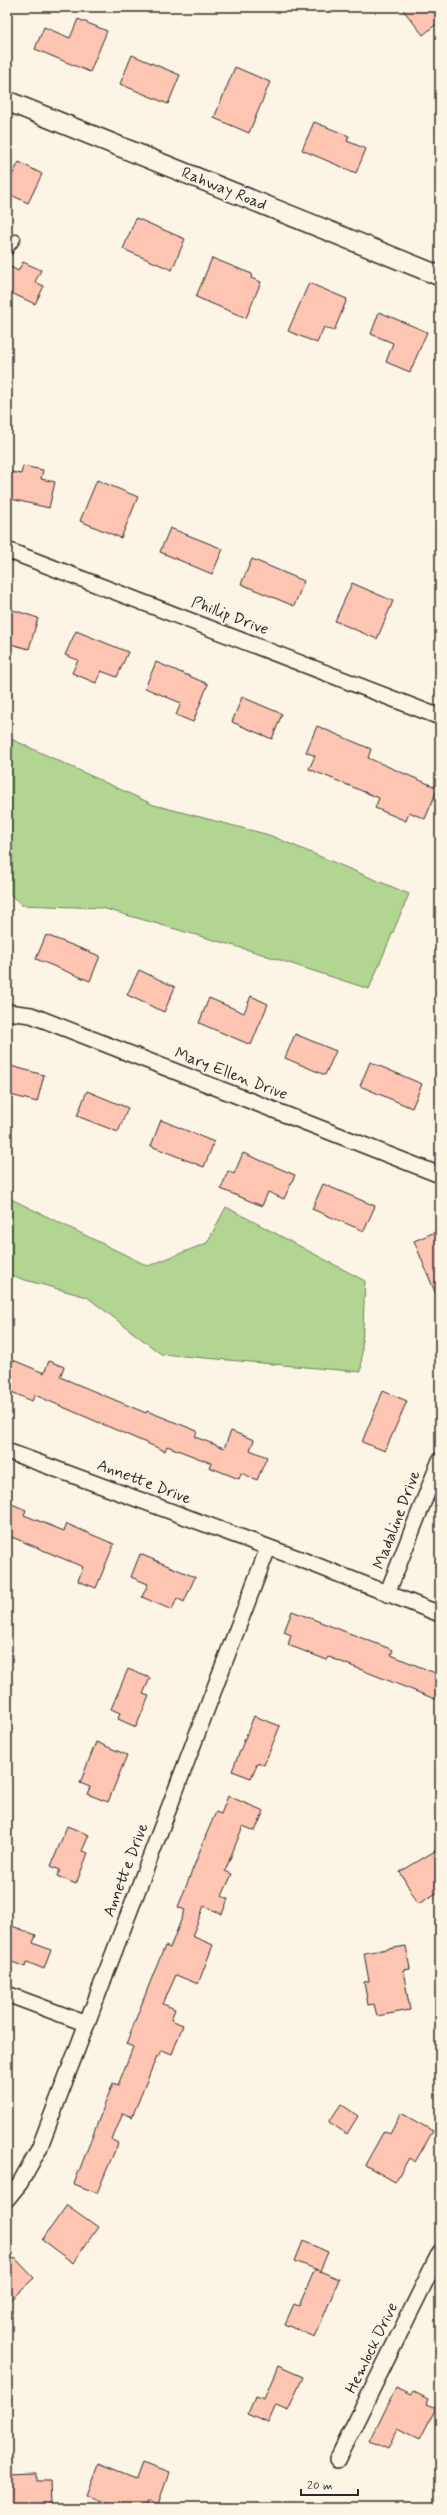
<svg xmlns="http://www.w3.org/2000/svg" width="447" height="2515" font-family="Mynerve,sans-serif">
  <style>
    .green { fill: #b2d691; stroke: #6e805e }
    .building { fill: #fec5b3; stroke: #2b2b2b }
    .lines { fill: none; stroke-linecap: round; stroke-linejoin: round }
    .service-casing { stroke: #2b2b2b; stroke-width: 11 }
    .minor-casing { stroke: #2b2b2b; stroke-width: 18 }
    .tertiary-casing { stroke: #2b2b2b; stroke-width: 22 }
    .service { stroke: #fcf5e5; stroke-width: 8 }
    .minor { stroke: #fcf5e5; stroke-width: 15 }
    .tertiary { stroke: #fcf5e5; stroke-width: 19 }
    .labels { text-anchor: middle; dominant-baseline: central; stroke-width: 3.5; stroke-linejoin: round; paint-order: stroke }
    .street-label { font-size: 16px; fill: #2b2b2b; stroke: #fcf5e5 }
  </style>
  <rect width="100%" height="100%" fill="#fcf5e5"/>
  <filter id="ink" filterUnits="userSpaceOnUse"><feTurbulence type="fractalNoise" baseFrequency=".025" numOctaves="2"/><feDisplacementMap in="SourceGraphic" scale="8" xChannelSelector="R" yChannelSelector="G"/><feConvolveMatrix kernelMatrix="1 2 1 2 8 2 1 2 1" color-interpolation-filters="sRGB"/></filter>
  <g filter="url(#ink)">
    <!-- green -->
    <g class="green">
      <polygon points="7,737 154,805 269,835 409,894 369,989 252,951 102,908 21,905 7,891"/>
      <polygon points="7,1197 148,1266 207,1243 226,1207 365,1281 361,1372 161,1354 87,1297 7,1275"/>
    </g>
    <!-- building -->
    <g class="building">
      <polygon points="401,7 440,7 440,21 423,35"/>
      <polygon points="78,19 107,31 90,72 35,49 44,27 70,38"/>
      <polygon points="132,55 180,75 168,104 120,84"/>
      <polygon points="235,67 270,82 249,133 214,118"/>
      <polygon points="314,122 349,136 347,141 366,149 356,173 302,150"/>
      <polygon points="19,162 42,174 28,203 7,193 7,185"/>
      <polygon points="136,218 185,239 172,270 123,249"/>
      <polygon points="212,258 252,274 251,278 261,282 246,318 196,297"/>
      <polygon points="23,262 41,270 35,282 44,286 35,304 7,291 7,276 11,267 18,271"/>
      <polygon points="309,283 347,299 334,331 324,327 317,343 288,331"/>
      <polygon points="379,312 427,332 410,372 386,362 393,343 371,334"/>
      <polygon points="23,466 43,470 41,479 55,482 49,508 7,498 7,471 21,474"/>
      <polygon points="97,480 138,497 121,538 80,521"/>
      <polygon points="170,528 223,549 212,574 160,552"/>
      <polygon points="252,559 304,581 294,606 241,584"/>
      <polygon points="352,583 393,601 377,639 335,621"/>
      <polygon points="7,608 38,618 29,649 7,643"/>
      <polygon points="76,631 128,652 117,677 101,671 96,683 72,673 78,660 65,655"/>
      <polygon points="156,662 208,684 193,722 176,715 181,703 145,688"/>
      <polygon points="242,697 282,714 272,739 232,722"/>
      <polygon points="317,726 371,749 368,758 438,788 425,819 409,812 406,821 375,808 379,798 309,769 315,756 306,752"/>
      <polygon points="46,935 100,956 90,981 36,959"/>
      <polygon points="139,970 175,987 164,1012 127,995"/>
      <polygon points="251,996 268,1004 251,1045 199,1023 209,998 244,1013"/>
      <polygon points="295,1034 336,1051 325,1075 285,1058"/>
      <polygon points="370,1062 422,1084 412,1108 360,1086"/>
      <polygon points="7,1065 44,1075 37,1102 7,1094"/>
      <polygon points="87,1091 128,1108 118,1132 77,1116"/>
      <polygon points="161,1120 214,1142 204,1167 151,1146"/>
      <polygon points="243,1153 295,1175 284,1199 268,1192 262,1206 221,1189 228,1171 234,1174"/>
      <polygon points="323,1184 375,1206 364,1231 312,1209"/>
      <polygon points="440,1230 440,1304 414,1241"/>
      <polygon points="13,1360 44,1373 49,1361 64,1367 60,1377 146,1413 147,1411 197,1431 195,1437 224,1448 231,1431 254,1440 250,1450 267,1457 257,1480 241,1473 239,1479 209,1467 211,1463 167,1446 165,1451 35,1395 32,1401 7,1390 7,1373"/>
      <polygon points="383,1391 407,1401 385,1451 362,1442"/>
      <polygon points="7,1502 26,1510 24,1515 64,1531 67,1524 114,1544 96,1588 78,1581 83,1567 7,1535"/>
      <polygon points="140,1554 195,1577 184,1602 177,1598 172,1610 142,1597 148,1584 131,1577"/>
      <polygon points="292,1611 393,1650 391,1655 440,1675 440,1701 329,1657 327,1660 288,1645 291,1635 284,1632"/>
      <polygon points="128,1669 150,1678 143,1694 149,1696 136,1727 118,1719 120,1713 111,1709"/>
      <polygon points="254,1716 280,1726 264,1765 258,1762 251,1778 232,1771"/>
      <polygon points="96,1742 127,1755 108,1802 87,1794 90,1787 80,1783"/>
      <polygon points="228,1796 264,1811 255,1831 243,1826 225,1871 232,1874 222,1896 228,1899 222,1914 204,1906 192,1936 213,1945 198,1984 176,1975 163,2004 175,2009 171,2020 183,2025 172,2054 162,2050 159,2057 157,2056 132,2117 123,2113 112,2140 118,2143 97,2193 74,2184 113,2083 118,2085 133,2047 126,2044 153,1975 165,1946 170,1948 185,1910 178,1907 206,1835 216,1812 221,1814"/>
      <polygon points="67,1826 89,1835 82,1851 88,1853 76,1884 57,1876 60,1870 51,1866"/>
      <polygon points="440,1848 440,1891 418,1904 400,1872"/>
      <polygon points="7,1924 36,1935 33,1943 51,1950 44,1969 27,1962 25,1967 7,1960"/>
      <polygon points="406,1946 410,1969 403,1970 410,2010 377,2016 374,2004 368,2005 364,1982 369,1981 364,1953"/>
      <polygon points="341,2104 358,2116 347,2134 329,2122"/>
      <polygon points="401,2113 433,2131 415,2162 409,2158 395,2182 365,2165 384,2131 390,2134"/>
      <polygon points="67,2205 98,2227 73,2263 42,2240"/>
      <polygon points="303,2241 328,2252 320,2271 295,2261"/>
      <polygon points="15,2258 34,2278 7,2303 7,2265"/>
      <polygon points="315,2269 339,2279 315,2337 285,2324 294,2304 299,2306"/>
      <polygon points="278,2366 303,2377 288,2410 276,2405 268,2423 248,2414 255,2396 264,2399"/>
      <polygon points="396,2388 412,2395 414,2392 428,2399 426,2404 436,2408 420,2439 398,2428 388,2449 370,2441"/>
      <polygon points="142,2463 169,2473 158,2504 149,2500 146,2508 120,2508 86,2495 98,2464 136,2479"/>
      <polygon points="37,2473 37,2481 50,2481 51,2505 7,2508 8,2474"/>
    </g>
    <g class="lines">
      <defs>
        <polyline id="service" points="7,252 16,239"/>
        <g id="minor">
          <polyline points="7,550 440,717"/>
          <polyline points="7,1012 31,1015 440,1175"/>
          <polyline points="7,1451 300,1559 440,1614"/>
          <polyline points="387,1594 440,1460"/>
          <polyline points="7,1994 87,2024"/>
          <polyline points="7,2199 20,2183 39,2149 268,1548"/>
          <polyline points="337,2460 440,2252"/>
        </g>
        <polyline id="tertiary" points="7,101 440,276"/>
      </defs>
      <!-- service casing -->
      <use href="#service" class="service-casing"/>
      <!-- minor casing -->
      <use href="#minor" class="minor-casing"/>
      <!-- tertiary casing -->
      <use href="#tertiary" class="tertiary-casing"/>
      <!-- service -->
      <use href="#service" class="service"/>
      <!-- minor -->
      <use href="#minor" class="minor"/>
      <!-- tertiary -->
      <use href="#tertiary" class="tertiary"/>
    </g>
  </g>
  <g class="labels">
    <!-- street labels -->
    <g class="street-label">
      <text transform="translate(224 189) rotate(22)">Rahway Road</text>
      <text transform="translate(230 616) rotate(21)">Phillip Drive</text>
      <text transform="translate(231 1074) rotate(21)">Mary Ellen Drive</text>
      <text transform="translate(144 1482) rotate(21)">Annette Drive</text>
      <text transform="translate(397 1520) rotate(-69)">Madaline Drive</text>
      <text transform="translate(126 1870) rotate(-69)">Annette Drive</text>
      <text transform="translate(372 2348) rotate(-64)">Hemlock Drive</text>
    </g>
  </g>
  <!-- margin -->
  <rect width="447" height="2515" fill="none" stroke="#fcf5e5" stroke-width="24"/>
  <rect x="12" y="12" width="423" height="2491" fill="none" stroke="#2b2b2b" stroke-width="1.5" filter="url(#ink)"/>
  <!-- scale -->
  <path d="M301 2489v6h57v-6" fill="none" stroke="#2b2b2b" stroke-width="2"/>
  <text x="307" y="2489" font-size="12" fill="#2b2b2b" stroke="#fcf5e5" stroke-width="3" paint-order="stroke">20 m</text>
</svg>
